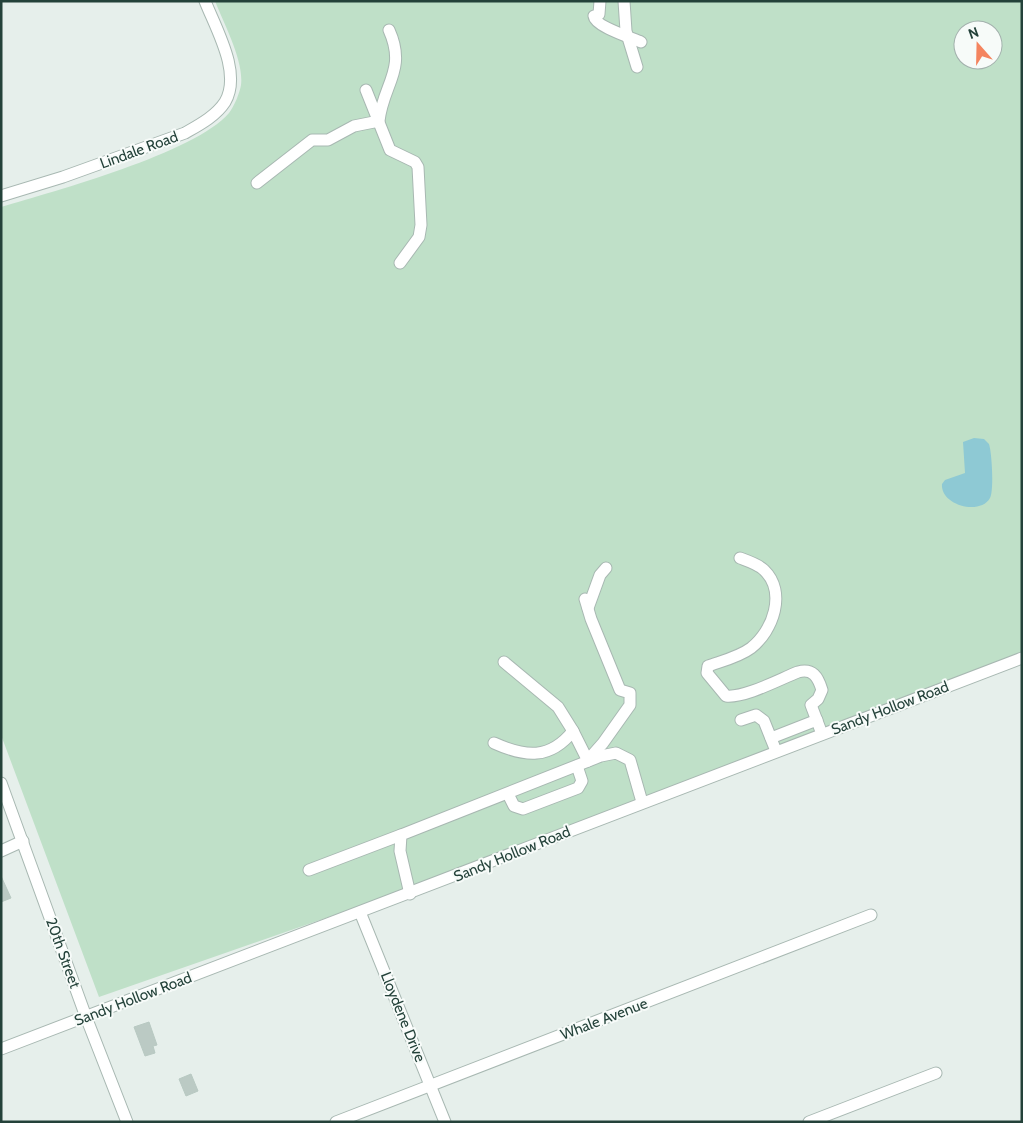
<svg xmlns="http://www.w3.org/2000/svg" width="1023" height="1123" font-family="Cabin,sans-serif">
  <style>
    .green { fill: #bfe0c8; fill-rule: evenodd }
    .water { fill: #8ec9d4 }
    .building { fill: #bbcac4; stroke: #b8c9c2 }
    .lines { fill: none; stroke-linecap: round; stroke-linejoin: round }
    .minor-casing { stroke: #a8b8b2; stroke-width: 13 }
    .minor { stroke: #fff; stroke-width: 11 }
    .labels { text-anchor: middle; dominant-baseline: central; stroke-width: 4; stroke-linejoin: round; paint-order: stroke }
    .street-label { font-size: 15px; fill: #24423a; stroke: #f7fbf9 }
  </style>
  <rect width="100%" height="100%" fill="#e6efeb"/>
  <!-- green -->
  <path class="green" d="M215,1H1022V653L409,889L99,997L1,735V207C55,191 195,153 229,113C234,107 240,92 241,85C244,61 224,24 215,1ZM963,30H993V60H963Z"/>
  <!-- water -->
  <path class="water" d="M974,438L984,439L989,444C992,453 994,491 990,498C980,516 940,505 942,484L945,480L965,473L963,442Z"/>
  <!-- building -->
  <g class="building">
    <polygon points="1,876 11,898 1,902"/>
    <polygon points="149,1022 157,1045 153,1046 155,1053 145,1056 134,1027"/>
    <polygon points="191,1074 198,1091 186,1096 179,1079"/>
  </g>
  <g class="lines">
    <defs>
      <g id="minor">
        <path d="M600,1L599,14L594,16C595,26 629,37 641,42"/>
        <polyline points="624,1 626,31 637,67"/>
        <polyline points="366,90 390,150 415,162 418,167 421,225 419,237 400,263"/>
        <path d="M257,183L312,140H328L354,126L379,121C383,84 407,70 389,30"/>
        <path d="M1,196L63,177L185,133C199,125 216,116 225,102C242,73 216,29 205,1"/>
        <path d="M740,558C748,561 758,564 764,570C787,592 773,631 751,648C739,657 722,661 708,666L707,673L726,696C745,698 780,679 798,672C813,668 818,677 822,690L818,699L811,705L822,734"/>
        <polyline points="585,599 591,619 620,690 630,693 630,705 603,743 588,760"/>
        <polyline points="588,608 600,575 606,568"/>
        <polyline points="741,720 756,715 764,721 776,751"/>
        <polyline points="573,731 588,761"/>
        <polyline points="771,738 817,720"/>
        <path d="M494,743C525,757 550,760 573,731L558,707L504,662"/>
        <polyline points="1,783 86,1017 127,1122"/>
        <polyline points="508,794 514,806 523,809 578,788 582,781 577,766"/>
        <polyline points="1,851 23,841"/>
        <polyline points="309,870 401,835"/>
        <polyline points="410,894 400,851 401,835 601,756 616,753 630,760 642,802"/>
        <polyline points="360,912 445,1122"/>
        <polyline points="1,1049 1022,658"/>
        <polyline points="336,1122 871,915"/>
        <polyline points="809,1122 936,1073"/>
      </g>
    </defs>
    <!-- minor casing -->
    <use href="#minor" class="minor-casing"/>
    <!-- minor -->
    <use href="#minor" class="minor"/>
  </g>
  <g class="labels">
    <!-- street labels -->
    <g class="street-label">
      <text transform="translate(139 150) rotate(-20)">Lindale Road</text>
      <text transform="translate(890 708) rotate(-21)">Sandy Hollow Road</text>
      <text transform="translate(512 854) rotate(-22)">Sandy Hollow Road</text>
      <text transform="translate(63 953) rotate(70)">20th Street</text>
      <text transform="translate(133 999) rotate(-21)">Sandy Hollow Road</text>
      <text transform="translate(403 1017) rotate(68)">Lloydene Drive</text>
      <text transform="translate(604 1019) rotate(-21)">Whale Avenue</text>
    </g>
  </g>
  <!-- border -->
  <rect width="1023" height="1123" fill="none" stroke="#24423a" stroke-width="5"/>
  <!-- north arrow -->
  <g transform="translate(978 45) rotate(340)"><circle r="24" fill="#f7fbf9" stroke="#a3b1ad"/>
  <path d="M0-4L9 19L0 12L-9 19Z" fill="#f4845f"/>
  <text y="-8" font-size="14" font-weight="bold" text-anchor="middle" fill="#24423a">N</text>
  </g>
</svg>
